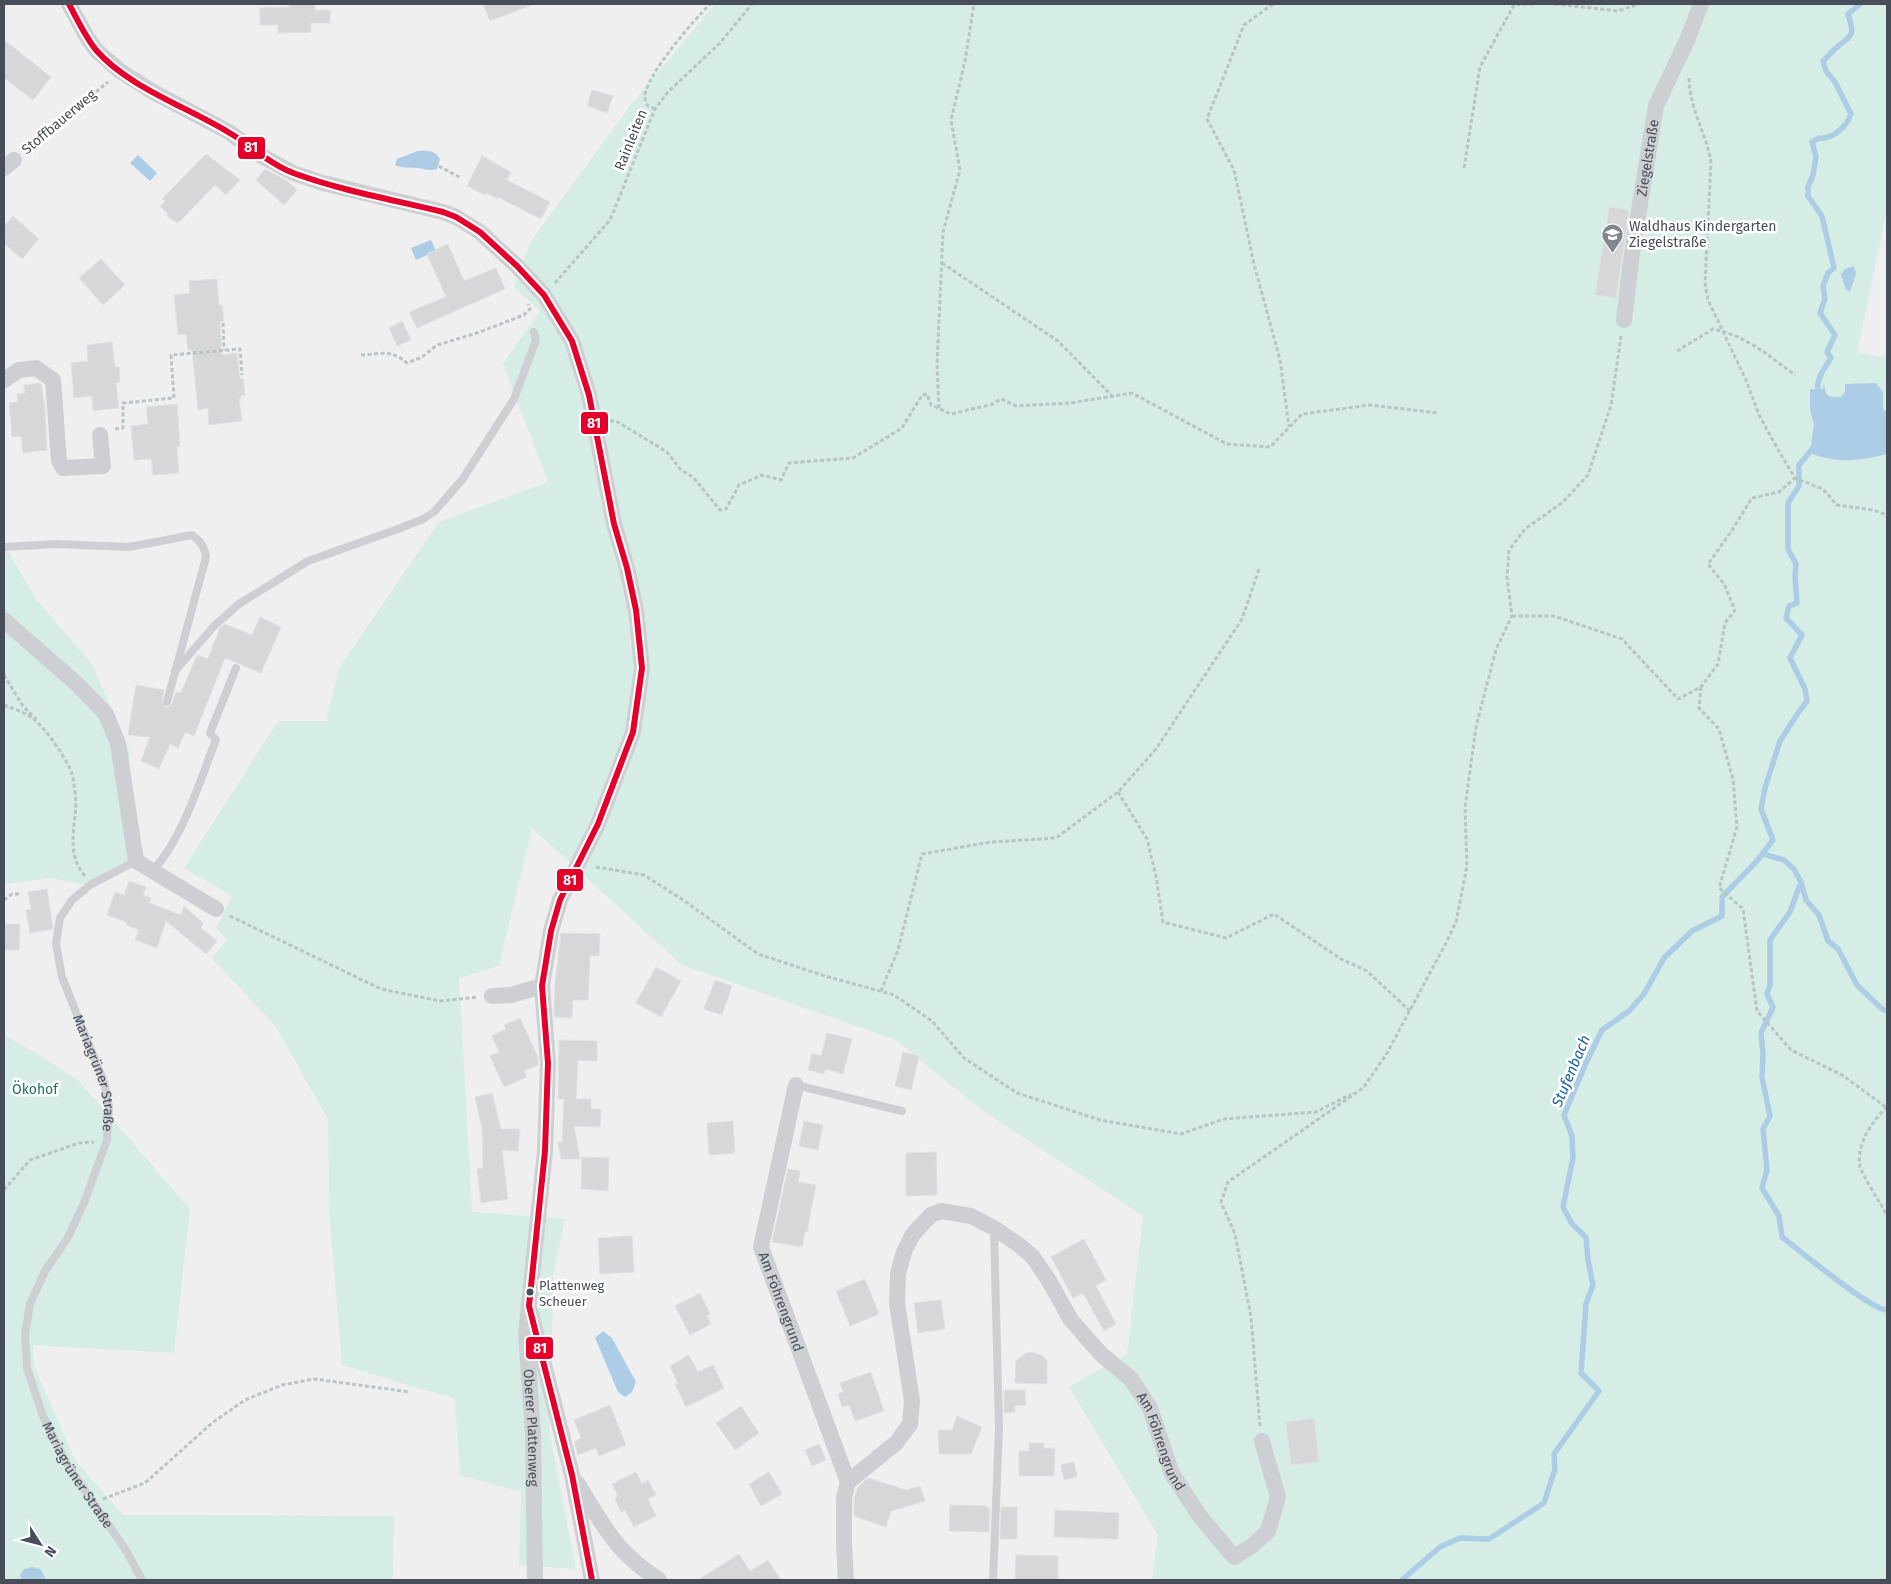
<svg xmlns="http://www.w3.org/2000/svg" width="1891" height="1584" font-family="'Fira Sans',sans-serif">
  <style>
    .green { fill: #d5ede4 }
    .water { fill: #adcde7 }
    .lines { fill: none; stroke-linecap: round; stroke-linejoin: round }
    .stream { stroke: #adcde7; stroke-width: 5.5 }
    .building { fill: #d7d7d9; stroke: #e0e1e2 }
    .path { stroke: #b9c4c4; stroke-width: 3; stroke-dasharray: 4 2.5; stroke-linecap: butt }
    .lane { stroke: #cecfd2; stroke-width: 8 }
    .street { stroke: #cecfd2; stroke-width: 16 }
    .bus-1-casing { stroke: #fff; stroke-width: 10 }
    .bus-1 { stroke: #e4002b; stroke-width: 6 }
    .bus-dot { fill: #484d5a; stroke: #fff; stroke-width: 2 }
    .labels { text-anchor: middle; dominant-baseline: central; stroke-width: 5; stroke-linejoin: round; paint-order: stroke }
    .bus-label { font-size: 13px; fill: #484d5a; stroke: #fff; text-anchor: start }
    .street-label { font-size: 14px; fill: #484d5a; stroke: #fff }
    .poi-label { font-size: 14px; fill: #484d5a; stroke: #fff; text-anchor: start }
    .park-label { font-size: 14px; fill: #1f745f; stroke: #fff }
    .water-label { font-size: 15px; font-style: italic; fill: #19609c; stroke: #fff }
    .line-badge { stroke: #fff; stroke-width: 2 }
    .badge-label { font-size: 14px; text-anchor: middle; font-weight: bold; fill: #fff }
  </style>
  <rect width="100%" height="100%" fill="#efefef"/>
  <!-- green -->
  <g class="green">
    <polygon points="715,4 1887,4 1887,209 1857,353 1887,357 1887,1580 1152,1580 1158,1535 1069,1387 1127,1354 1143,1216 982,1110 896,1040 682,965 532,828 499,966 459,978 472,1212 565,1219 553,1275 550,1435 576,1569 519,1565 521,1492 460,1475 455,1399 342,1365 329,1211 328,1119 276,1027 212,958 227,940 216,928 232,896 184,868 278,721 326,721 339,668 439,522 548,482 503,364 540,311 514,287 531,241 630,106"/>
    <polygon points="4,544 35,598 92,664 129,750 136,841 131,859 82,885 53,878 4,884"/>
    <polygon points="4,1034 77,1079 190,1209 174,1353 33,1345 34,1366 75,1460 123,1515 394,1516 393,1580 44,1580 45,1577 32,1567 24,1569 20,1575 21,1580 4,1580"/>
  </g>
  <!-- water -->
  <g class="water">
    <path d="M418,151C427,151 434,149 440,159L437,169C427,172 425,168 416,168C408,167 403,169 395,165L397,159Z"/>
    <polygon points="138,155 157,173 150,181 130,163"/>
    <polygon points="431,240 436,251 416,260 411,248"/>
    <polygon points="1854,266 1856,274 1850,292 1846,290 1841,274 1845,269"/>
    <path d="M1876,383L1883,392V409L1887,412V454C1859,461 1838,464 1810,453L1814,424L1810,410V389H1823L1824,384L1826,394L1831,397H1841L1845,392V384Z"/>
    <polygon points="603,1331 612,1338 636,1382 632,1392 625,1397 618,1392 595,1338"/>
    <polygon points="32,1567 40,1569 45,1577 44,1580 21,1580 20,1575 24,1569"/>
  </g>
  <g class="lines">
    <!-- stream -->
    <g class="stream">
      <path d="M1819,395C1814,381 1824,369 1831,358L1827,352L1835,335L1820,313L1825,299L1823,286L1828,273L1834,268L1822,216L1808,196V187L1813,175L1816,157L1812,142L1819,138C1832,140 1847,126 1851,114L1835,82L1826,71L1823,61C1828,57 1832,51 1837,47C1853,34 1855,36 1848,14L1860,4"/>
      <polyline points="1763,854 1784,860 1794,869 1801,882 1806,900 1819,915 1828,941 1838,949 1857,985 1882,1009 1887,1011"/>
      <path d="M1801,882L1790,912L1770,940V985L1767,994L1773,1007L1761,1033L1763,1054L1762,1077L1770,1116L1763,1129L1767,1170L1762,1188L1779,1216L1782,1237C1800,1251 1871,1310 1887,1310"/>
      <polyline points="1402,1580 1440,1547 1460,1538 1489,1539 1544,1503 1555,1469 1554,1454 1599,1391 1581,1373 1586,1304 1593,1285 1588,1260 1586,1237 1572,1224 1563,1207 1573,1158 1572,1136 1564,1115 1586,1063 1602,1030 1629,1011 1644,994 1664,958 1692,931 1722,916 1722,897 1757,861 1773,840 1761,809 1765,788 1780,741 1798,713 1807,701 1805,689 1790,658 1802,635 1786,618 1789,606 1797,603 1795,576 1796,564 1788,549 1788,503 1799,486 1799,465 1814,447"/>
    </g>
  </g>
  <!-- building -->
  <g class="building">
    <polygon points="289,4 315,4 315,10 330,10 330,23 311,23 311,32 278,33 278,25 260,25 260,8 289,7"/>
    <polygon points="483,4 531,4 532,5 490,21"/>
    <polygon points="4,40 51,77 33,100 4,78"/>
    <polygon points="592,90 613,96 607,113 587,106"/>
    <polygon points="206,154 240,180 226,195 215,185 178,223 167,216 168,214 160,206 165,201 162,199"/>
    <polygon points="482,156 511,172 507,180 550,202 541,219 498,197 497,199 486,193 485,195 467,186"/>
    <polygon points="265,169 287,181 297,190 284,205 256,180"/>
    <polygon points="1609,207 1629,210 1616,298 1595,295"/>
    <polygon points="13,216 39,239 22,259 4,243 4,226"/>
    <polygon points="448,244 464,281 496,268 505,289 417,328 409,312 446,297 427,254"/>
    <polygon points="101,259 125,285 103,305 79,278"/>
    <polygon points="217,279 219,305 222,305 224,321 220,322 222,355 237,353 240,379 243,379 245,395 241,395 241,399 239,399 242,421 209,425 208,408 198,410 192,350 188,350 186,334 178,335 174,295 190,293 189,281"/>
    <polygon points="402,321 411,340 397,346 389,328"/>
    <polygon points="112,342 115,367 119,367 120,382 116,383 119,408 93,411 92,396 74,398 71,363 88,361 87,345"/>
    <polygon points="40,383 41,384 45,409 47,450 23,453 21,436 12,437 9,403 18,402 17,394 25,393 24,385"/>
    <polygon points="177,404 180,446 177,447 179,473 153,475 151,459 134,460 131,426 148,424 146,407"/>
    <polygon points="260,617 281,627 261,673 225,658 194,736 185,732 178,748 170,744 159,769 141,761 150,737 128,735 136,685 164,690 162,703 165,707 169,707 172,704 176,692 181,693 197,655 208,659 220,628 225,624 252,635"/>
    <polygon points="129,881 146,887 143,895 151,898 149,903 181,915 184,906 203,923 201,928 217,941 206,954 166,921 157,948 135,940 139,930 126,925 127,922 107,915 115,892 124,895"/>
    <polygon points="47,889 53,929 30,933 26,910 31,909 28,892"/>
    <polygon points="4,924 20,924 19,950 4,950"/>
    <polygon points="561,933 600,934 599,956 590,956 588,1000 573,1000 572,1018 554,1017 555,983"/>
    <polygon points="656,967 681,981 661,1017 636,1003"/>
    <polygon points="715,980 732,986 722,1015 704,1009"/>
    <polygon points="520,1018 537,1055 538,1065 524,1071 527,1077 504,1087 490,1056 499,1052 492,1036 506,1029 504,1025"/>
    <polygon points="827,1033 852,1039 843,1074 825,1069 824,1074 808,1070 812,1053 821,1056"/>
    <polygon points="559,1040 597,1041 597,1061 578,1060 576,1099 591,1099 591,1109 601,1109 600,1127 574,1126 580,1159 561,1159 558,1142 562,1143 564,1099 558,1099"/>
    <polygon points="903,1052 919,1056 911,1090 895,1086"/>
    <polygon points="492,1093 501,1129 520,1129 518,1151 502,1150 508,1199 481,1203 477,1169 483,1168 482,1128 475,1097"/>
    <polygon points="733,1121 735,1153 709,1155 707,1123"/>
    <polygon points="804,1121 823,1125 818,1150 799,1146"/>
    <polygon points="936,1152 937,1195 906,1196 906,1153"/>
    <polygon points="582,1157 609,1158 608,1191 581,1189"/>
    <polygon points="788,1169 800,1171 798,1182 816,1185 807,1232 805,1232 802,1247 772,1242"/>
    <polygon points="632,1236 634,1272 600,1274 598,1238"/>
    <polygon points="1084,1239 1106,1280 1096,1286 1116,1324 1104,1331 1083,1293 1073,1298 1051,1257"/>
    <polygon points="865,1279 879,1314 850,1326 836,1291"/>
    <polygon points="700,1293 710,1314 707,1316 711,1324 690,1335 675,1306"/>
    <polygon points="941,1300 945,1329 918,1333 914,1303"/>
    <polygon points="1032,1352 1041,1355 1047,1361 1047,1384 1015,1383 1016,1361 1026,1353"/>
    <polygon points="689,1355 698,1372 713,1365 724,1388 686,1407 675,1384 678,1383 670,1366"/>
    <polygon points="871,1372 884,1411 855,1421 849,1405 842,1407 838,1394 843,1392 840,1383"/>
    <polygon points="1004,1390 1025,1390 1026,1405 1015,1406 1015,1412 1004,1413"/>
    <polygon points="610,1405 626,1445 599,1456 596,1448 578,1455 574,1442 581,1438 574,1420"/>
    <polygon points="741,1406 759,1433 735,1450 716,1423"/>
    <polygon points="957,1416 982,1427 971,1454 939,1454 938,1430 952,1430"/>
    <polygon points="1314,1418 1319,1462 1291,1465 1286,1422"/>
    <polygon points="1029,1443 1044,1443 1044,1448 1055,1448 1054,1476 1019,1476 1019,1451 1029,1451"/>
    <polygon points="819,1444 826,1460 812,1466 805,1450"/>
    <polygon points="1074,1462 1077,1477 1064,1480 1061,1465"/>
    <polygon points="636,1472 642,1484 648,1480 656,1495 648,1499 656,1516 634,1527 625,1510 621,1512 615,1498 618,1496 612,1484"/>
    <polygon points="769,1472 782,1494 761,1506 749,1484"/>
    <polygon points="868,1478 906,1490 920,1486 925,1501 891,1511 886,1527 854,1516 854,1499 858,1487"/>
    <polygon points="950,1505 987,1506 987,1508 990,1508 989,1532 949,1531"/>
    <polygon points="1001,1507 1017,1507 1017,1539 1000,1539"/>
    <polygon points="1055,1510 1119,1513 1118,1539 1054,1537"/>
    <polygon points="739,1554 750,1571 768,1560 781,1580 698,1580"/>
    <polygon points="1016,1555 1058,1556 1058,1580 1015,1580"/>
  </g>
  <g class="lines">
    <!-- path -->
    <g class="path">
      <polyline points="1273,4 1244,25 1207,119 1234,170 1254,264 1280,360 1289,427"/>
      <polyline points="1555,4 1618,11 1639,4"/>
      <path d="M1689,78C1690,111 1706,132 1711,162L1705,283L1708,300L1746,380L1759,415L1780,453L1795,478L1823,489L1837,505L1873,510L1887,515"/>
      <path d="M655,109L647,105C646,102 645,100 645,97C644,77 695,19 710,4"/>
      <polyline points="26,150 108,82"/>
      <polyline points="433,163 461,178"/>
      <polyline points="1464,168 1480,67 1514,5 1533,4"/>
      <polyline points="942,263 1058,341 1112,396"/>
      <polyline points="555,283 610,220 655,109 668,92 720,43 752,4"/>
      <polyline points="223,323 224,350"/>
      <path d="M1677,351L1713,329C1745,335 1769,356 1795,375"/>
      <path d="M361,355C381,354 391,349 407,363L422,357L437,345L477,333L524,315L530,309L528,304"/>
      <polyline points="939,408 937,365 943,232 960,170 951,120 965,61 974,4"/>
      <polyline points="610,421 616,421 667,452 681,470 693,477 720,510 726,509 739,485 762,475 781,480 789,463 853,458 902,428 922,395 927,394 931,405 951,414 993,404 1001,399 1016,406 1070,403 1132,393 1227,444 1270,447 1302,414 1370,405 1439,413"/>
      <polyline points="115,429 123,428 123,403 174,398 171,355 240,349 242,375"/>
      <polyline points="1512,616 1554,616 1622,639 1678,699 1701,687 1718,664 1725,623 1735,610 1724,584 1708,564 1731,532 1752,498 1779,492 1795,478"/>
      <polyline points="4,675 23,706 36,719"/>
      <polyline points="1701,687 1699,708 1719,729 1733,779 1737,827 1719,888 1743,909 1757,1011 1791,1050 1842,1075 1886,1107"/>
      <path d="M4,705C14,709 26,713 35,720C45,728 69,762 72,774C74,784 76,796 76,805C74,831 67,855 85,876"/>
      <polyline points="1118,792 1147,839 1156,876 1163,922 1226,938 1274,914 1341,959 1367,971 1410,1011"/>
      <polyline points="596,867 644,875 686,902 758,954 825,976 894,995 932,1021 964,1058 1017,1093 1100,1120 1181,1134 1224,1119 1316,1112 1351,1094"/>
      <polyline points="4,900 12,894 19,894"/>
      <polyline points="230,916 381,989 440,1001 478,997"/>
      <polyline points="881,991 898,950 922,854 991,842 1056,838 1118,792 1156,749 1242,619 1259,569"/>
      <path d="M1887,1107C1872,1121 1856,1145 1860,1166C1862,1175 1882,1206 1887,1215"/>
      <polyline points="4,1190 30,1160 79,1143 94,1142"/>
      <polyline points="1260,1426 1251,1317 1235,1234 1221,1202 1228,1182 1363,1088 1386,1055 1446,943 1456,922 1467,866 1465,807 1476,727 1496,649 1512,616 1507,577 1509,550 1525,529 1563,502 1588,475 1611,405 1621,336"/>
      <polyline points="103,1499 145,1483 212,1423 245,1400 282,1385 314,1379 410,1392"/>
    </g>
    <!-- lane -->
    <g class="lane">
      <path d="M4,547L56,544L129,547L192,535C201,542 204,546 206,557L167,702"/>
      <polyline points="175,671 214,626 239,604 308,561 398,529 423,519 434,512 462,480 514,399 536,340 534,332"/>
      <path id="s1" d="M136,861L90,885L72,900L60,918L56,944L62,977L104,1082L109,1107L107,1140L84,1203L67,1239L45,1271L30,1304L25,1335L27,1368L43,1416L67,1464L127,1552L142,1580"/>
      <path d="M152,871C182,841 200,780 216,740L210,733L236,668"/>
      <polyline points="796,1085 902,1111"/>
      <polyline points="993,1580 999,1428 994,1230"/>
    </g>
    <!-- street -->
    <g class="street">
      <path id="s2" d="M69,4L88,39L97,51L120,71L155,93L229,132L260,155L293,173L323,183L443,212L456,217L480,232L517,266L544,295L572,341L589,395L614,524L627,568L636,610L642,668L633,732L598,824L560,900L551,931L542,986L548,1063L545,1151L526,1334L533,1432L535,1580"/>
      <polyline points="4,168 14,160"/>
      <path id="s3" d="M1624,320L1632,253L1656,106L1688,38L1701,4"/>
      <polyline points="4,380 19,370 36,368 53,380 59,461 63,468 103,466 100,435"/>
      <polyline points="4,620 78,685 106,714 118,744 136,861 216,909"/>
      <polyline points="492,996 511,995 542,986"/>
      <path id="s4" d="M796,1085L761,1247L848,1482"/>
      <polyline points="531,1313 572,1475 592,1580"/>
      <path d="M578,1484C590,1504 602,1526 618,1545C630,1559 644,1570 659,1580"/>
      <path id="s5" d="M846,1580L844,1544V1498L848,1482L896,1443L910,1424L912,1401L897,1303L898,1274L904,1252L913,1234L931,1215L941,1211L971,1216L994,1228L1019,1245L1032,1256L1048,1279L1071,1320L1101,1354L1131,1379L1150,1408L1172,1474L1199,1515L1234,1557L1252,1546L1268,1531L1278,1497L1262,1441"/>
    </g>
    <defs>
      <path id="bus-1" d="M69,4C77,19 85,36 96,50C128,87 187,107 228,132C251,145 270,165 296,174C343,191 394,200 443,212L456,217L480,232L517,266L544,295L572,341L589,395L614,524L627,568L636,610L642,668L633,732L598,824L560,900L551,931L542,986L548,1063L545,1151L529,1306L572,1475L592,1580"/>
    </defs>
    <!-- bus-1 casing -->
    <use href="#bus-1" class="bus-1-casing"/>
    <!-- bus-1 -->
    <use href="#bus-1" class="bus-1"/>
  </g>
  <!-- icons -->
  <defs>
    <symbol id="school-pin" viewBox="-11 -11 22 30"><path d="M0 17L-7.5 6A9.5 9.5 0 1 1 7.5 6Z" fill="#82868e" stroke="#fff"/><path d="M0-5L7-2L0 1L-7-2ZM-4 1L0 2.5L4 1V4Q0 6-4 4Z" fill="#fff"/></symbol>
  </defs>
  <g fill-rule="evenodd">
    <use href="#school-pin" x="1600" y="222" width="25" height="34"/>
  </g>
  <!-- markers -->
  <circle class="bus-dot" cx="530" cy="1292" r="4.5"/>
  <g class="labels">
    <!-- bus labels -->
    <g class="bus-label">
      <text x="539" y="1285">Plattenweg<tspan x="539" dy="16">Scheuer</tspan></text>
    </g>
    <!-- street labels -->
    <g class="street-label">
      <text transform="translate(59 122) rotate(-40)">Stoffbauerweg</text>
      <text transform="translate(631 140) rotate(-68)">Rainleiten</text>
      <text stroke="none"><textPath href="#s3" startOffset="164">Ziegelstraße</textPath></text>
      <text stroke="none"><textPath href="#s1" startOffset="259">Mariagrüner Straße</textPath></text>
      <text stroke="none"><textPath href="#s4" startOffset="224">Am Föhrengrund</textPath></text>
      <text stroke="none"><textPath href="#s2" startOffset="1742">Oberer Plattenweg</textPath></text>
      <text stroke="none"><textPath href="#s5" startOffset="748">Am Föhrengrund</textPath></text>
      <text stroke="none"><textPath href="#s1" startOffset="694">Mariagrüner Straße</textPath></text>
    </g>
    <!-- poi labels -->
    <g class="poi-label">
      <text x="1629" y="226">Waldhaus Kindergarten<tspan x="1629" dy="16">Ziegelstraße</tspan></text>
    </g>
    <!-- park labels -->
    <g class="park-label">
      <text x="35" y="1089">Ökohof</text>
    </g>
    <!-- water labels -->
    <g class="water-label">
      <text transform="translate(1571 1071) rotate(-67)">Stufenbach</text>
    </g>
  </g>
  <g class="line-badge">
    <rect x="237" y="136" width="29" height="24" rx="5" fill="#e4002b"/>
    <rect x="580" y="411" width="29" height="24" rx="5" fill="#e4002b"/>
    <rect x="556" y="868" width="28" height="24" rx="5" fill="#e4002b"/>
    <rect x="525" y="1336" width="29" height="24" rx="5" fill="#e4002b"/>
  </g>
  <g class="badge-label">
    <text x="251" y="152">81</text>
    <text x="594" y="428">81</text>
    <text x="570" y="885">81</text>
    <text x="540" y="1353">81</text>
  </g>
  <!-- border -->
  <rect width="1891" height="1584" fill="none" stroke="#484d5a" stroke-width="10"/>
  <!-- north arrow -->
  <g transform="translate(40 1544) rotate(126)" stroke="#ffffff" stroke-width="4" paint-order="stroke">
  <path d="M0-4L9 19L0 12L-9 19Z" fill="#484d5a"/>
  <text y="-8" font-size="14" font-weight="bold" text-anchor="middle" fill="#484d5a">N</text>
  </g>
</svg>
